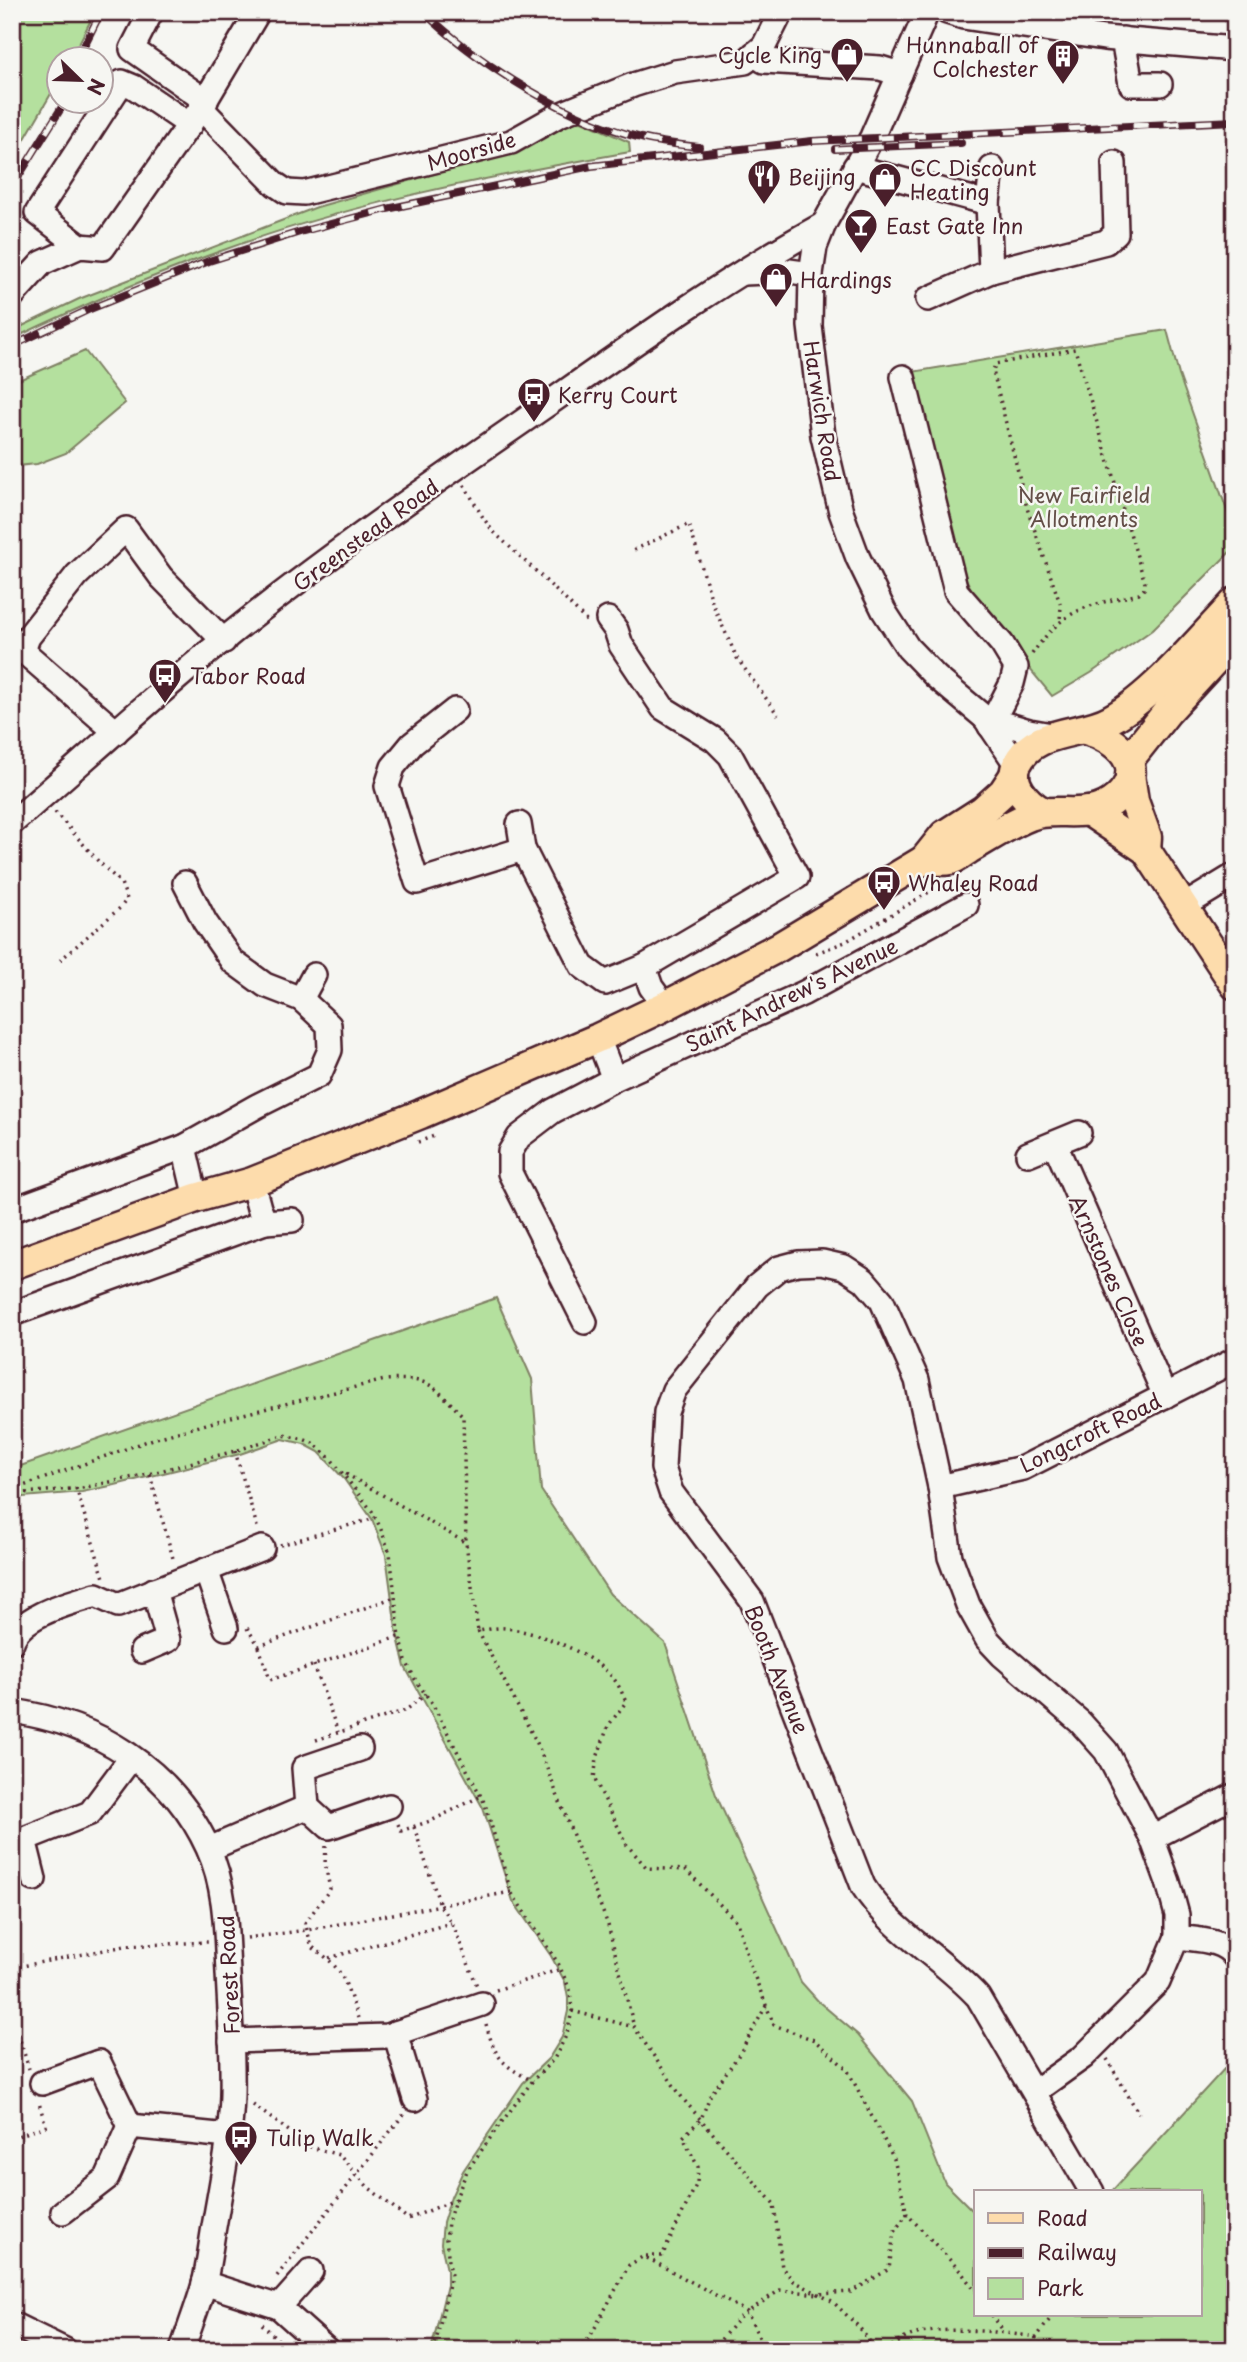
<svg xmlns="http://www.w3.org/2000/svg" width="1247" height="2362" font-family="'Playpen Sans',sans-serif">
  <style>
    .green { fill: #b4e09e; stroke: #7f8064; stroke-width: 2 }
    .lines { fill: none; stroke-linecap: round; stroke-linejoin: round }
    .minor-casing { stroke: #4a1f2b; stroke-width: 28 }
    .major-casing { stroke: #4a1f2b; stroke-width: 33 }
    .path { stroke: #4a1f2b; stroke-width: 3.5; stroke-dasharray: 2 5; stroke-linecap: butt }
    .minor { stroke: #f6f6f2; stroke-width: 23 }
    .major { stroke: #fddcac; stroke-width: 28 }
    .rail-casing { stroke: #4a1f2b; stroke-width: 8 }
    .rail { stroke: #f6f6f2; stroke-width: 5; stroke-dasharray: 16; stroke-linecap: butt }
    .labels { text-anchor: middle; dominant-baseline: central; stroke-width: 5; stroke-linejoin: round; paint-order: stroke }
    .poi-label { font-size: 21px; fill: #4a1f2b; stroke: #f6f6f2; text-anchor: start }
    .street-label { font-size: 21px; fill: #4a1f2b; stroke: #f6f6f2 }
    .park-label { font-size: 21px; fill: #644f48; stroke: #f6f6f2 }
  </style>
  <rect width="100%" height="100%" fill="#f6f6f2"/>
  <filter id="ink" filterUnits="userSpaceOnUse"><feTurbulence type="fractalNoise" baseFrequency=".0143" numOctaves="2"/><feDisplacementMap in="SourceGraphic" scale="14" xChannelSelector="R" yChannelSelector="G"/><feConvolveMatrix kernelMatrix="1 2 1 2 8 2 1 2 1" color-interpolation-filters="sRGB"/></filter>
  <g filter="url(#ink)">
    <!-- green -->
    <g class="green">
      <polygon points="12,12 95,12 71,59 60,60 59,80 12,161"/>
      <path d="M575,118L629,142L630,152C492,176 350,203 218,252C148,277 79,307 12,339V331L79,299L317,207L497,156Z"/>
      <polygon points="1167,330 1179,375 1235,533 1235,547 1152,630 1091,673 1052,696 983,612 966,579 912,372"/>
      <polygon points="85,351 125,403 66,453 37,464 17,466 12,472 12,383"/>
      <polygon points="496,1298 532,1379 541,1490 610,1594 665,1643 716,1795 801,1982 819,2002 858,2035 912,2101 945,2183 976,2214 976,2315 1200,2315 1200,2192 1111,2192 1226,2067 1235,2060 1235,2350 431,2350 447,2285 447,2270 441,2244 443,2223 451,2197 463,2171 523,2083 549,2058 562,2037 568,2011 568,1998 565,1982 551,1956 513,1901 483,1808 405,1667 396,1629 386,1555 372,1519 344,1479 319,1452 304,1444 283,1439 240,1454 115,1485 82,1492 12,1498 12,1469"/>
    </g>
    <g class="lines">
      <defs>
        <g id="minor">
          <polyline points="151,12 132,49 206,101"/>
          <polyline points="927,12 872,137 824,224 815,247 811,274 810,326 823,436 841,512 858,558 884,611 908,648 936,677 985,718 1016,764"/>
          <polyline points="947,12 963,17 1104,38 1235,49"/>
          <polyline points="1123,39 1131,84 1160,84"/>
          <polyline points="754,54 764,61 880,68 900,74"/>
          <polyline points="201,108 275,184 287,192 304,193 511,142 559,115 633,85 675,72 745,62 764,46 781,12"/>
          <polyline points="855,167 988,203"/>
          <polyline points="80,246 37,213 122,82 134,87 190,125"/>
          <polyline points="991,271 988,203 992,168"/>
          <polyline points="744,273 789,271 811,274"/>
          <polyline points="12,296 42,263 80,246 103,248 201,108 258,12"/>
          <polyline points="928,299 991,271 1106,242 1116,233 1114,163"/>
          <polyline points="903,377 956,591 1002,644 1016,667 1012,683 990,726"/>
          <polyline points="608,619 616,630 621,645 663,708 715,740 730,755 797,877 644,967 651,987 665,1006"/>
          <polyline points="455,710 412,744 393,767 387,786 417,882 523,849"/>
          <polyline points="985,718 1029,731 1052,735"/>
          <polyline points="116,732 23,651 28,637 77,575 126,529 161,577 224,641"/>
          <path d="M12,823C96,750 178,674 266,606C356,536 451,471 545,406C636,342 726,278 824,224"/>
          <polyline points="519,824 523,849 582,966 605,983 644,967"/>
          <polyline points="1184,906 1235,875"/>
          <polyline points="301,999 314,975"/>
          <polyline points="598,1038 614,1079"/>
          <polyline points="1055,1144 1165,1396"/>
          <polyline points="184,1147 196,1198"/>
          <polyline points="1028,1154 1079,1133"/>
          <polyline points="12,1210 184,1147 257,1106 319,1075 330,1050 329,1025 301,999 265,985 232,961 205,922 185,883"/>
          <polyline points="265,1222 292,1220"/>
          <polyline points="12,1314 265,1222 259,1208 252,1182"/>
          <polyline points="585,1322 510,1173 510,1152 519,1137 553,1111 614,1079 804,993 966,905"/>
          <polyline points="940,1487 1023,1468 1235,1360"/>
          <polyline points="206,1570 226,1628"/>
          <path d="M12,1642C21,1614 71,1603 96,1595L118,1605L262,1548"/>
          <polyline points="142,1651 168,1640 154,1590"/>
          <path d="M12,1711C96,1723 172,1769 208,1848C226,1887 226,1930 228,1973C230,2013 233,2054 232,2095C231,2137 222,2180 215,2221C211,2242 209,2264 204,2284C198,2306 189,2328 182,2350"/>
          <polyline points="307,1807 304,1768 360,1749"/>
          <polyline points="1152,1838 1235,1795"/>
          <polyline points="209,1849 307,1807 329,1827 389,1806"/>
          <polyline points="34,1879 24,1839 90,1813 131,1758"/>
          <path d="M1177,1937C1197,1940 1223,1939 1235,1957"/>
          <polyline points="395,2033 415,2099"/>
          <polyline points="231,2041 387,2036 482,2004"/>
          <polyline points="42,2083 99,2062 130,2126"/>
          <path d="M1034,2092L1083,2057L1158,1982L1177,1937V1915L1168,1882L1152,1838L1106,1751L1080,1722L1002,1655L987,1639L968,1605L950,1557L940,1487L917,1380L882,1301L864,1280L844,1267L822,1262L798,1263L779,1268L757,1286L674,1390L666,1412L663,1468L671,1492L752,1601L863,1886C892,1932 941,1957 978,1997L1092,2192"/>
          <polyline points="63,2212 107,2178 130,2126 228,2136"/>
          <polyline points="311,2271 279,2307 327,2350"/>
          <polyline points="204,2283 279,2307"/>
          <polyline points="12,2324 65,2350"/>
        </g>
        <g id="major">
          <polyline points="1129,760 1167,712 1235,638"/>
          <polyline points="1130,775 1134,801 1147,837 1146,850"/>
          <path d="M1042,811C1027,803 1008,783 1017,764C1034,728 1082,736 1111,719C1153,696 1201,638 1235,602"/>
          <polyline points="1088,811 1146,850 1235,985"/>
          <path d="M924,860C932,860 943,862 951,860C957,858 963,853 969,849C989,838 1009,824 1030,816C1057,805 1089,823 1117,798C1150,768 1117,738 1085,730"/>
          <polyline points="12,1265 196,1198 252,1182 421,1114 598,1038 665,1006 779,947 924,860 944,835 983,810 1003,792 1015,774"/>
        </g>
      </defs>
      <!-- minor casing -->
      <use href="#minor" class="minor-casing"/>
      <!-- major casing -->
      <use href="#major" class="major-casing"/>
      <!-- path -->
      <g class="path">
        <path d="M464,485C475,502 483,522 498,536C528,564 560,593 589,624"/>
        <polyline points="634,550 689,524 713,605 737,658 778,715"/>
        <path d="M1032,654C1065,607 1086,606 1139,594L1144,589L1145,583L1075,349L995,364L993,371L1027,508L1061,606L1060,620"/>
        <polyline points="55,812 99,862 121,883 127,899 121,907 57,963"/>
        <polyline points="816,953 845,942 941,885"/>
        <polyline points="418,1142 434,1136"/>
        <polyline points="235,1451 258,1530"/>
        <polyline points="346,1474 466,1543"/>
        <polyline points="150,1475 174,1562"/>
        <polyline points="76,1488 104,1578"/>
        <path d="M12,1490L153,1439L235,1416L385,1380C432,1377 432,1385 463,1416L466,1543L478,1631C486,1630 497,1627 505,1628C539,1632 590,1652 613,1678C619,1685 622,1693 626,1702L608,1726L597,1758L594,1778L627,1845L647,1868L686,1870L737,1922L750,1965L774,2025L814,2040L847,2069L894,2159L907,2214L962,2273L976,2292"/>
        <polyline points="12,1494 82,1488 148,1474 235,1451 283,1435 303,1439 315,1444 332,1460 372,1511 380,1527 390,1553 399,1631 406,1661 415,1679 433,1705 485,1804 511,1892 558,1963 570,1990 572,2011 567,2034 554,2059 534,2079 498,2127 467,2171 455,2200 448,2222 446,2240 451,2276 434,2350"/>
        <polyline points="280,1545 375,1518"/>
        <polyline points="247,1628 259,1646 395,1597"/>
        <polyline points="478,1631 537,1743 608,1925 634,2027"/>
        <polyline points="259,1647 270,1680 401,1636"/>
        <polyline points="314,1665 338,1732"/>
        <polyline points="316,1740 406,1710 426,1694"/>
        <polyline points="398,1824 401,1831 433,1820 481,1796"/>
        <polyline points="414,1827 440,1905 454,1927 477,1986"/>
        <path d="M326,1846L325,1864L330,1889L305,1923L312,1947C345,1969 345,1983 358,2018"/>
        <polyline points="247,1938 307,1930 511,1892"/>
        <polyline points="329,1958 451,1923"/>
        <polyline points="12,1968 125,1946 208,1942"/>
        <polyline points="496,1990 561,1969"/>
        <polyline points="572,2011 634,2027 683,2099 774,2204 782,2268 794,2281 832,2301 859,2327 876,2350"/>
        <polyline points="12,2014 29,2069"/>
        <path d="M486,2024C495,2057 501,2065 533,2081"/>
        <polyline points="1107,2059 1139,2114"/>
        <polyline points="12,2092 23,2089"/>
        <polyline points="253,2105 311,2147 339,2155 368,2187 408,2219 455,2200"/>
        <polyline points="12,2138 46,2126 39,2103"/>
        <polyline points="647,2258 747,2312 765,2350"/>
        <polyline points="277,2276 404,2114"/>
        <polyline points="992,2315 1004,2332"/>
        <polyline points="262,2324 288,2350"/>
        <polyline points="578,2350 591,2335 629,2265 644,2256 662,2256 697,2183 698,2167 683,2137 701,2119 710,2096 740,2053 766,2006"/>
        <polyline points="712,2350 739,2318 780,2290 819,2294 851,2292 889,2269 894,2232 907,2214"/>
        <path d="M886,2350C894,2345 902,2339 910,2336C941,2325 1003,2332 1035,2337L1044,2350"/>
        <polyline points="1027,2350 1053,2315"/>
      </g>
      <!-- minor -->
      <use href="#minor" class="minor"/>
      <!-- major -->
      <use href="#major" class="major"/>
      <defs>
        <g id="rail">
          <path d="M424,12C480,66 570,121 645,139C663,143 681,145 699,147"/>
          <polyline points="77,60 101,12"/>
          <polyline points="835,149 961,143"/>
          <polyline points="12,187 65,102"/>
          <polyline points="12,346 90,309 209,261 300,232 387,209 591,166 812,141 1235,121"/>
        </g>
      </defs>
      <!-- rail casing -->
      <use href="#rail" class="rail-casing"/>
      <!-- rail -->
      <use href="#rail" class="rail"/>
    </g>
  </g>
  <!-- icons -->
  <defs>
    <symbol id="shop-pin" viewBox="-11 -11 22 30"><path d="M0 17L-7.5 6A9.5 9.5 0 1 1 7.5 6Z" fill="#4a1f2b" stroke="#f6f6f2"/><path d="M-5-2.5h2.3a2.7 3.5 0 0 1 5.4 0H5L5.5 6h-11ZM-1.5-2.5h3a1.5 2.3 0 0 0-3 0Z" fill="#fff"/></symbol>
    <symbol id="building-pin" viewBox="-11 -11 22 30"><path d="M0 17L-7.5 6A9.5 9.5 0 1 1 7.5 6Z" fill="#4a1f2b" stroke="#f6f6f2"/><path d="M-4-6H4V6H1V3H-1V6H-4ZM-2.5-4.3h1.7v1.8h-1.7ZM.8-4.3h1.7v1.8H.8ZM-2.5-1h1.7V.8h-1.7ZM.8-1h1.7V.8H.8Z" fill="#fff"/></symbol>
    <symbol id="restaurant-pin" viewBox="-11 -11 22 30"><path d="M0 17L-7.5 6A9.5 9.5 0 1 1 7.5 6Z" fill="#4a1f2b" stroke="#f6f6f2"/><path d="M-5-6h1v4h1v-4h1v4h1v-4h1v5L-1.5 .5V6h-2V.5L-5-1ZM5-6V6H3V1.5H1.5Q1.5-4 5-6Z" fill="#fff"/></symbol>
    <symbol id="bar-pin" viewBox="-11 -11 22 30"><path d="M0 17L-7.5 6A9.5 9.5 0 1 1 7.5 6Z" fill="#4a1f2b" stroke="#f6f6f2"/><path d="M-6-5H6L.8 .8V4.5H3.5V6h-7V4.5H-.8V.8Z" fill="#fff"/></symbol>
    <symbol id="bus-pin" viewBox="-11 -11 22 30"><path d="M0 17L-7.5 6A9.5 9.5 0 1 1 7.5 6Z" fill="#4a1f2b" stroke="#f6f6f2"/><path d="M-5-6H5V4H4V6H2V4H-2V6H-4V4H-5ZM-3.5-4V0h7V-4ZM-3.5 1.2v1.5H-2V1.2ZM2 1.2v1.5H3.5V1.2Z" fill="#fff"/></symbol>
  </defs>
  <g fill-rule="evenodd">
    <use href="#shop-pin" x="828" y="35" width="38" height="52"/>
    <use href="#building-pin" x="1044" y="37" width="38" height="52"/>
    <use href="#restaurant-pin" x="745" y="157" width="38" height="52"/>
    <use href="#shop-pin" x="866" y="160" width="38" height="52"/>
    <use href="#bar-pin" x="842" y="206" width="38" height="52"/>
    <use href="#shop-pin" x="757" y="260" width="38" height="52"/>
    <use href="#bus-pin" x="515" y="375" width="38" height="52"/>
    <use href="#bus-pin" x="146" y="656" width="38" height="52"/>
    <use href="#bus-pin" x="865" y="863" width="38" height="52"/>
    <use href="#bus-pin" x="222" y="2118" width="38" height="52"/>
  </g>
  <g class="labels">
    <!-- poi labels -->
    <g class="poi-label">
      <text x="1038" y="44" text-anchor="end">Hunnaball of<tspan x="1038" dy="24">Colchester</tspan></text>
      <text x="822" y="54" text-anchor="end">Cycle King</text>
      <text x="910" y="167">CC Discount<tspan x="910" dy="24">Heating</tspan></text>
      <text x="788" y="176">Beijing</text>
      <text x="886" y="225">East Gate Inn</text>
      <text x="800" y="279">Hardings</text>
      <text x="558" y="394">Kerry Court</text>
      <text x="190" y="675">Tabor Road</text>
      <text x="908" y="882">Whaley Road</text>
      <text x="266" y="2137">Tulip Walk</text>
    </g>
    <!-- street labels -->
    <g class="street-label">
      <text transform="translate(471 150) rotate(-16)">Moorside</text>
      <text transform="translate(823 411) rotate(81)">Harwich Road</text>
      <text transform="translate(365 534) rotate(-36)">Greenstead Road</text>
      <text transform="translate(791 994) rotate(-26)">Saint Andrew's Avenue</text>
      <text transform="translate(1110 1270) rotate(66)">Arnstones Close</text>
      <text transform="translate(1090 1432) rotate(-26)">Longcroft Road</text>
      <text transform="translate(778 1669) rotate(68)">Booth Avenue</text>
      <text transform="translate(228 1975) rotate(-93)">Forest Road</text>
    </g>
    <!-- park labels -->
    <g class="park-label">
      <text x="1084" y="494">New Fairfield<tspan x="1084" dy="24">Allotments</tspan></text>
    </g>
  </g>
  <!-- margin -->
  <rect width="1247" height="2362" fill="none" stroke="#f6f6f2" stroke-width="42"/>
  <rect x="21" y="21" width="1205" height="2320" fill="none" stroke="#4a1f2b" stroke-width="2.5" filter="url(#ink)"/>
  <!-- legend -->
  <rect x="974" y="2190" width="228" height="126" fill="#f6f6f2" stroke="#b1a0a2" stroke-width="2"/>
  <rect x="988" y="2213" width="35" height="10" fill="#fddcac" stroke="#b1a0a2" stroke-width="2"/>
  <text x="1037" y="2226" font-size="21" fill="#4a1f2b">Road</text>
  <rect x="988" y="2248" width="35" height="10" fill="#4a1f2b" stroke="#b1a0a2" stroke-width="2"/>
  <text x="1037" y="2260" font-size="21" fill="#4a1f2b">Railway</text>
  <rect x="988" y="2278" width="35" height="21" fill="#b4e09e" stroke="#b1a0a2" stroke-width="2"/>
  <text x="1037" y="2296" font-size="21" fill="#4a1f2b">Park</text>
  <!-- north arrow -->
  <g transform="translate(80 80) rotate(113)"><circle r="33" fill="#f6f6f2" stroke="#b1a0a2" stroke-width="2"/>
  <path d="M0-5L12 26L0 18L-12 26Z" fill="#4a1f2b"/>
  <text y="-10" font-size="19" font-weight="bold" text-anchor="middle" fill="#4a1f2b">N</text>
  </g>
</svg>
